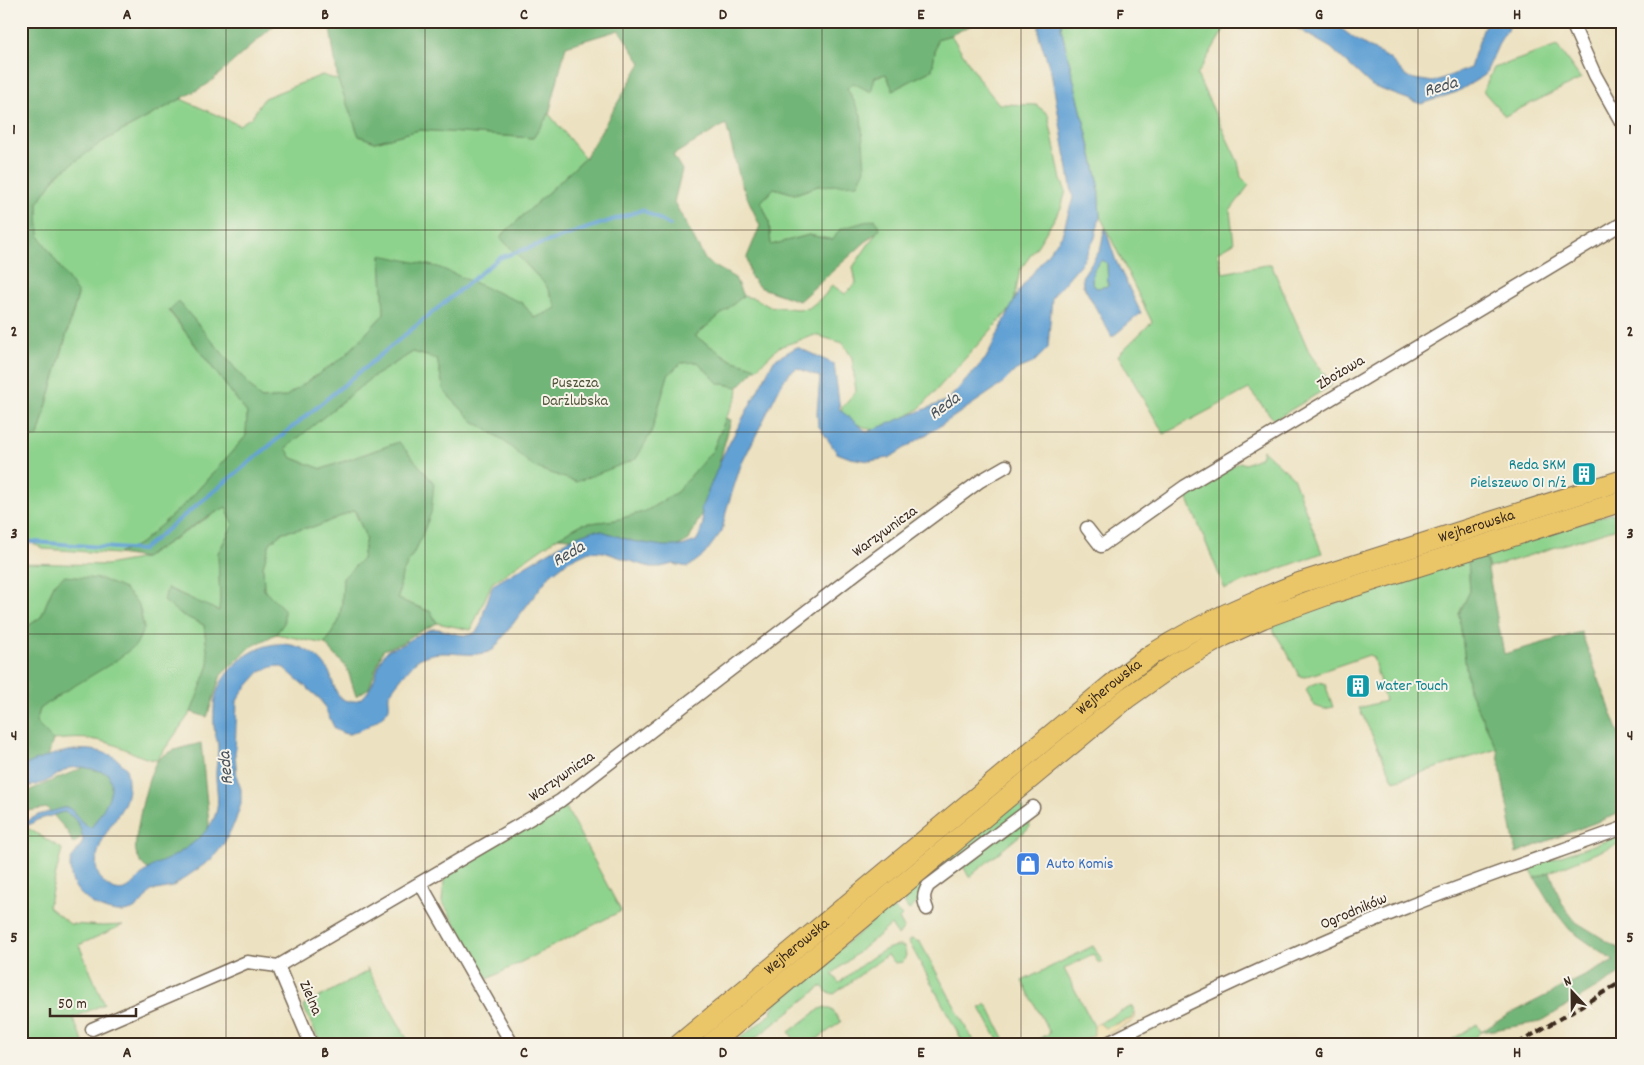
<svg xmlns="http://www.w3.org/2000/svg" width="1644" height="1065" font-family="Dekko,sans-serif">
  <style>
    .green { fill: #8ed38d; stroke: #647e56 }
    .forest { fill: #72b578; stroke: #56704b }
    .sand { fill: #eeda9e; stroke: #94825e }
    .water { fill: #62a1d4; stroke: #4e6679; fill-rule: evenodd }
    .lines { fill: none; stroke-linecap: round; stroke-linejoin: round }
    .stream { stroke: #62a1d4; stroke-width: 4 }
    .street-casing { stroke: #796a57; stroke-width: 15 }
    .primary-casing { stroke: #796a57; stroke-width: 22 }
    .street { stroke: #fff; stroke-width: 12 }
    .primary { stroke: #ebc669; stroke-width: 20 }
    .rail { stroke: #3b2a1e; stroke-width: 4; stroke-dasharray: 8 4; stroke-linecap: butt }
    .grid { fill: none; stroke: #3b2a1e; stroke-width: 1; stroke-opacity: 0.55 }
    .labels { text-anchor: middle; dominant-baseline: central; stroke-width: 4; stroke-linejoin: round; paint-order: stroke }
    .street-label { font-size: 16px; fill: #3b2a1e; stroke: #f7f3e8 }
    .park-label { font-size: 16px; fill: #50543a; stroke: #f7f3e8 }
    .culture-label { font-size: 16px; fill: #0d838f; stroke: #f7f3e8; text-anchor: end }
    .shop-label { font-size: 16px; fill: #366cbe; stroke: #f7f3e8; text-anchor: start }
    .water-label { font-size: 18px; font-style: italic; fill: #49545e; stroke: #f7f3e8 }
    .neatline { fill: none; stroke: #3b2a1e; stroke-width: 2 }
    .grid-label { font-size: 16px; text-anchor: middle; font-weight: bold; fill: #3b2a1e }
  </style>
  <rect width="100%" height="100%" fill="#f7f3e8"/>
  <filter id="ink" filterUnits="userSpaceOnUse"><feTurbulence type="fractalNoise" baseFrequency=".02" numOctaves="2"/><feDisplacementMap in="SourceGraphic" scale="10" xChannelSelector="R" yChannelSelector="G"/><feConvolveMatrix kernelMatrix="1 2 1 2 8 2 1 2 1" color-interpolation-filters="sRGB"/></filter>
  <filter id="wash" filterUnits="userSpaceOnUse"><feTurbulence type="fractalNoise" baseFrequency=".0096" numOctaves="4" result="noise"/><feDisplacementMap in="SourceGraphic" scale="20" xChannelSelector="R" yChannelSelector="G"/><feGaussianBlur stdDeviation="1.12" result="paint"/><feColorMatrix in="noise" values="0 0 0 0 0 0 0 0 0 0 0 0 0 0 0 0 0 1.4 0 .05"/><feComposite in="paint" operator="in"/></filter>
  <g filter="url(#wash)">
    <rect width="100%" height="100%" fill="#ece1c0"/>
    <!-- green -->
    <g class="green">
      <polygon points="1062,21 1229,21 1197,75 1238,162 1241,177 1249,185 1230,211 1234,243 1218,252 1223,273 1271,264 1310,354 1332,385 1274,420 1249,389 1164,434 1118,355 1152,322 1100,216 1098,179 1061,28"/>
      <polygon points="951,35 981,82 999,104 1036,105 1048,114 1061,180 1066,191 1061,208 1038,245 1020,270 1013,306 920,408 890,428 872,430 841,418 842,407 856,391 852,358 843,343 815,335 779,347 757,368 731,360 695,336 743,296 757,299 768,306 797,309 809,308 824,296 832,285 845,294 856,283 853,267 879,229 875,219 833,240 809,235 771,245 769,221 761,202 774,188 795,194 818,186 858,183 861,115 847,88 852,83 886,74 893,90 932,70 937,39"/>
      <polygon points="1557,46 1581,79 1505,116 1483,91 1494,68"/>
      <polygon points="322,75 338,80 359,136 375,142 419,130 533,138 549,114 585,158 500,237 546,285 558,308 535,318 522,303 381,255 384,314 345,356 285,397 261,399 179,302 169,311 247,413 246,436 188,501 141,543 118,554 44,549 21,538 21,440 38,436 78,295 39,236 38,203 57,175 102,142 181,99 239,125 252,117 264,98"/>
      <path d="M1102,260L1107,263L1108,286L1097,288L1093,285C1090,275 1094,267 1102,260Z"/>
      <polygon points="413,352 437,359 444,391 473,421 500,438 651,433 668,375 681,363 698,362 718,383 738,387 737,397 726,418 713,450 677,492 646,511 616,520 582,524 558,537 492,583 471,630 437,623 431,612 398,599 402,574 419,543 399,442 322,469 292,458 285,448 371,378"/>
      <polygon points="1263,450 1293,477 1322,553 1225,589 1185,492 1240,462 1245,464 1261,457"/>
      <path d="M226,506L233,525L218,553L220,599L219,612L168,588L180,614L204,625L209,665L197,699L191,712L157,760C141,759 128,749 112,744C92,737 75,738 53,740L36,723L40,709L144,628L139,605L124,589L54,584L41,617L21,631V563L106,565L144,558Z"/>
      <polygon points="354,510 366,537 362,559 343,578 342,603 339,621 325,644 276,634 284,623 264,590 263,566 270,543 283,532 318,526"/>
      <polygon points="1623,510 1623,526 1489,568 1485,554"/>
      <path d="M1468,559L1470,591L1459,614L1469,690L1497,749L1394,781L1359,708L1385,701L1373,657L1369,655L1305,677L1299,676L1287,652L1274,632C1273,626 1275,625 1280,621Z"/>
      <polygon points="1320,682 1325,684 1333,707 1324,709 1315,706 1306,690 1309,686"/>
      <polygon points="564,804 621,911 488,979 442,901 445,871"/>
      <polygon points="1014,806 1023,807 1024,819 1029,820 1030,827 969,877 963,866 928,892 929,893 909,910 904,903 906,893 1006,811"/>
      <polygon points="21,824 62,849 48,907 70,924 103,926 123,925 79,945 104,1004 73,1018 84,1044 21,1044"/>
      <polygon points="1623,835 1623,842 1535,878 1529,867"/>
      <path d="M891,909H895L902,916L899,919L904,928L898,936L891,925L832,974L839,983C852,973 888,940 904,947L906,955L903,962L895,963L887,955L834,994L827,992L822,986L748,1044H733L772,1013L771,1010L779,998L886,911Z"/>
      <polygon points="911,939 920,942 975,1044 964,1044 909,942"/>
      <polygon points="1093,946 1103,962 1099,964 1093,954 1064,969 1095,1028 1094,1035 1078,1044 1031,1044 1050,1033 1022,981"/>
      <polygon points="367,968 410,1044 321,1044 303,1006 368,971"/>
      <polygon points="987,1004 1007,1044 1008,1044 1000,1044 980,1008"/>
      <polygon points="1132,1006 1135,1013 1131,1019 1105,1028 1099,1023"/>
      <polygon points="825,1007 832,1010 841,1022 810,1044 797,1044 789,1032 820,1009"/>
      <polygon points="1477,1024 1481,1032 1468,1044 1445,1044"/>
    </g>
    <!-- forest -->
    <g class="forest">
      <polygon points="21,21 279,21 208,84 102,142 57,175 38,203 39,236 78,294 38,436 21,440"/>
      <polygon points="324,21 980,21 951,35 937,39 932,70 893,90 886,74 875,77 871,92 853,83 847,88 861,115 865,169 858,184 818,186 795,194 774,188 761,202 769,221 771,245 809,235 833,240 840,229 875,219 880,229 799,301 759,287 750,276 747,257 760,226 741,183 726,124 673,155 682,170 674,202 706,261 735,278 743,296 695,336 731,360 757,368 738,387 718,383 698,362 681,363 668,375 651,433 636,459 576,482 534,467 500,438 473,421 444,391 437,359 413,352 371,378 286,448 292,458 322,469 399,442 434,483 431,513 419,543 402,574 398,599 431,612 437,623 415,634 402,643 383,650 369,688 356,696 347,668 325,644 339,621 342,603 343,578 362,559 366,538 355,510 318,526 283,532 270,543 263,566 264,590 284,609 284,623 276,634 251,647 221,675 207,717 191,712 209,665 204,625 180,614 164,601 167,588 219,611 220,599 218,553 233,525 226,507 204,519 144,558 118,554 141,543 188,501 246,436 247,413 169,310 179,302 261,399 285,397 345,356 384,314 381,255 438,267 522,303 535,318 557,308 546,285 500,237 585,158 641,63 619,30 566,46 549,114 533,138 419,130 375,142 359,136 338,80 330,28"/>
      <polygon points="726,418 731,420 711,493 689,540 673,549 652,548 627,539 582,539 558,537 582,524 616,520 646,511 677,492 713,450"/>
      <polygon points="1485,554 1504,654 1581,632 1623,743 1623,812 1516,853 1497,749 1469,690 1459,614 1470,591 1468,559"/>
      <polygon points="64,576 101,579 124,589 139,605 144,629 136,645 114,662 61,694 40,709 36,723 53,740 47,760 21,772 21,631 41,617 54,584"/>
      <path d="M201,743L209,823L206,839L150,870C143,867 138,860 136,852C133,840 148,770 158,760C169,749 187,747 201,743Z"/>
      <polygon points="87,766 121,775 97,824 73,844 68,832 47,808 21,812 21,794"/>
      <polygon points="1550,872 1562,904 1576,922 1623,951 1623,972 1540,1022 1481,1032 1506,1016 1614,961 1570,930 1554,910 1535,878"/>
    </g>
    <!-- sand -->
    <polygon class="sand" points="1135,1013 1135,1018 1130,1023 1088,1044 1078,1044 1094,1035 1094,1026 1099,1023 1105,1028 1131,1019"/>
    <!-- water -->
    <g class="water">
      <path d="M1039,21H1062L1061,28L1098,180L1100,216L1095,238L1083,261L1052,297L1048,348L1033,363L1016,370L1002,384L943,424L889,458L870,461L850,458L837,453L818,425L817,413L820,377L797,368L788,374L781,385L741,465L727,508L722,531L704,555L688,567L673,564L661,567H651L639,564L604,552L589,551L568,561L550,575L493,650C469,662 438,643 415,662C411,666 391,690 389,695C388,700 391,705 388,710C382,719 360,732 349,734C344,734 340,732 335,729L321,700L284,668L278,666L272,667L260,672L242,692L237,701L235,754L237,778L241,789V804L235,822L223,845L212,859L172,887L151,891C145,898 141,906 132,910C112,918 82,902 73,883C71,878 70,870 70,864C71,856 80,849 83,841C82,828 76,816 64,812L37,820L21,830V825L38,815L67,807C77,812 77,821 91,828C101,812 119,791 107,773L83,767L69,768L45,782L21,789V767C47,755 80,743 108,754C115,756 121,763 126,768C128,777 129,786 127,795C125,805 120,811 115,819C106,832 93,854 97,871C101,884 117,897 130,887C137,881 142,873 150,868C155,864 162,862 168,859C184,851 207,835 214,818C220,805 217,793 216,779C215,769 218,759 218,748C218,742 216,738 215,733C213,725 214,716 214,709C214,680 240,654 266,646C288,639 317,650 328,670C334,680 334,700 349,701C378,703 374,656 390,649C395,647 400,646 405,643C414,638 422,631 433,629C444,628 453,635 464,635C481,636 481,622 484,611C487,602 490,593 493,585L574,537L594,530L602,531L632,541L663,546H682L696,541L699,536L703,523L701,508L723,455L774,360L797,347L834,364L840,410L867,432L948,400L986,358L1019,291L1062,235L1073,198L1051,72L1039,36Z"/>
      <polygon points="1280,21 1331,21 1355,39 1391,60 1408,78 1433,82 1470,68 1486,21 1513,21 1500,41 1485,75 1457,92 1421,104 1372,86 1331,48 1295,27"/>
      <path d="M1105,228L1116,261L1141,313L1112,337L1083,285L1082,277L1100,250ZM1102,260L1107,263L1108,286L1097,288L1093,285C1090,275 1094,267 1102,260Z"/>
    </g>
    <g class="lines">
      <!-- stream -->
      <polyline class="stream" points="21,541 142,550 499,258 642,210 670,225"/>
    </g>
  </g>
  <g filter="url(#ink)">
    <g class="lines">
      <defs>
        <g id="street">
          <polyline points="1571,21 1595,75 1623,125"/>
          <polyline points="1087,528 1101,546 1184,487 1623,223"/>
          <polyline points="420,883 512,1044"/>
          <path d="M927,909C923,899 923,895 928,886L1033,807"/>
          <polyline points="278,966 311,1044"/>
          <polyline points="92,1029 247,962 278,966 560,801 868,564 980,481 1006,466"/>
          <path d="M1106,1044C1203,995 1302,949 1402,909C1475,880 1549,855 1623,828"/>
        </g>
        <g id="primary">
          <path id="s1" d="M680,1044L1111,685C1125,674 1139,663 1154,653C1200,624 1249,603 1299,583L1623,480"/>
          <polyline points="711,1044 1127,698 1178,662 1224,636 1263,618 1327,595 1623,501"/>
        </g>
      </defs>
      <!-- street casing -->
      <use href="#street" class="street-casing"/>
      <!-- primary casing -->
      <use href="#primary" class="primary-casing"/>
      <!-- street -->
      <use href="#street" class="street"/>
      <!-- primary -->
      <use href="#primary" class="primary"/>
      <!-- rail -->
      <polyline class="rail" points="1517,1044 1623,981"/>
    </g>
  </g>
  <!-- grid -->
  <path class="grid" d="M226,21V1044M425,21V1044M623,21V1044M822,21V1044M1021,21V1044M1219,21V1044M1418,21V1044M21,230H1623M21,432H1623M21,634H1623M21,836H1623"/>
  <!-- icons -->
  <defs>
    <symbol id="building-square" viewBox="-11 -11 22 22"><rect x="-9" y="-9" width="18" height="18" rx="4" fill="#0f9aa8" stroke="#f7f3e8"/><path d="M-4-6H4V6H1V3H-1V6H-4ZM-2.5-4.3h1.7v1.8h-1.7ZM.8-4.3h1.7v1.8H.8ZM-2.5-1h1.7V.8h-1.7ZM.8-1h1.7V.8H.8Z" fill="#fff"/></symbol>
    <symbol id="shop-square" viewBox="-11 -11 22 22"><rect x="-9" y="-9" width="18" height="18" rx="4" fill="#3f7fe0" stroke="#f7f3e8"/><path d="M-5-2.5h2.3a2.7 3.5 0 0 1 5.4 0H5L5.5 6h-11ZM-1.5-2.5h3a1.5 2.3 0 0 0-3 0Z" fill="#fff"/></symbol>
  </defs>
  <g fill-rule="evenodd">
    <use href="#building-square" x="1570" y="460" width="28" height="28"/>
    <use href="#building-square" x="1344" y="672" width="28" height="28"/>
    <use href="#shop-square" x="1014" y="850" width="28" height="28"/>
  </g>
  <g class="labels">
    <!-- street labels -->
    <g class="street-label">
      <text transform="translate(1341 373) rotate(-31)">Zbożowa</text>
      <text stroke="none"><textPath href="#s1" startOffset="962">Wejherowska</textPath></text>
      <text transform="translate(885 532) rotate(-36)">Warzywnicza</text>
      <text stroke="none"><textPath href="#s1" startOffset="558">Wejherowska</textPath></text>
      <text transform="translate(562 777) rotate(-35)">Warzywnicza</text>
      <text transform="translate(1354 912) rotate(-23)">Ogrodników</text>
      <text stroke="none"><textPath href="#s1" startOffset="152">Wejherowska</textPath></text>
      <text transform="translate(310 998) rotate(67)">Zielna</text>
    </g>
    <!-- park labels -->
    <g class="park-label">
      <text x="575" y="383">Puszcza<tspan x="575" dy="18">Darżlubska</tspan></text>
    </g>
    <!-- culture labels -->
    <g class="culture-label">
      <text x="1566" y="465">Reda SKM<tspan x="1566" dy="18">Pielszewo 01 n/ż</tspan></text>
      <text x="1376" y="686" text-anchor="start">Water Touch</text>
    </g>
    <!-- shop labels -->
    <g class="shop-label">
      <text x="1046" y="864">Auto Komis</text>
    </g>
    <!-- water labels -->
    <g class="water-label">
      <text transform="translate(1441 88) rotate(-16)">Reda</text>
      <text transform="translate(945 407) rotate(-36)">Reda</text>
      <text transform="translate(569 555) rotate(-30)">Reda</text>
      <text transform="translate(227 768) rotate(-95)">Reda</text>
    </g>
  </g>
  <!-- margin -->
  <rect width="1644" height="1065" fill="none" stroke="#f7f3e8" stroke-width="55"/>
  <!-- north arrow -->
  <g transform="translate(1572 992) rotate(338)" stroke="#f7f3e8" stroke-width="4" paint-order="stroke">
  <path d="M0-4L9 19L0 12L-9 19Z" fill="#3b2a1e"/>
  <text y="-8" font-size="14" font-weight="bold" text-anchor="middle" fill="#3b2a1e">N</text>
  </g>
  <!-- scale -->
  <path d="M50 1008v8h86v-8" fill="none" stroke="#3b2a1e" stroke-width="2.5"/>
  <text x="58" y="1008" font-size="15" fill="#3b2a1e" stroke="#f7f3e8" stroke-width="4" paint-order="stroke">50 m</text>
  <rect x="28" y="28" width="1588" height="1010" class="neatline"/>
  <g class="grid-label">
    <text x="127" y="19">A</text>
    <text x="325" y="19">B</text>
    <text x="524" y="19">C</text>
    <text x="723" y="19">D</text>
    <text x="921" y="19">E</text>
    <text x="1120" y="19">F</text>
    <text x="1319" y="19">G</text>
    <text x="1517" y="19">H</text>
    <text x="14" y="134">1</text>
    <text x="1630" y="134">1</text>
    <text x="14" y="336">2</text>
    <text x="1630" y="336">2</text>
    <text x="14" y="538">3</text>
    <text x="1630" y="538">3</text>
    <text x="14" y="740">4</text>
    <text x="1630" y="740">4</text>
    <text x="14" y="942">5</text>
    <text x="1630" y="942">5</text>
    <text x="127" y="1057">A</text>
    <text x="325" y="1057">B</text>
    <text x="524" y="1057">C</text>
    <text x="723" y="1057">D</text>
    <text x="921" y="1057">E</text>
    <text x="1120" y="1057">F</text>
    <text x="1319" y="1057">G</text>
    <text x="1517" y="1057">H</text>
  </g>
</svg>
